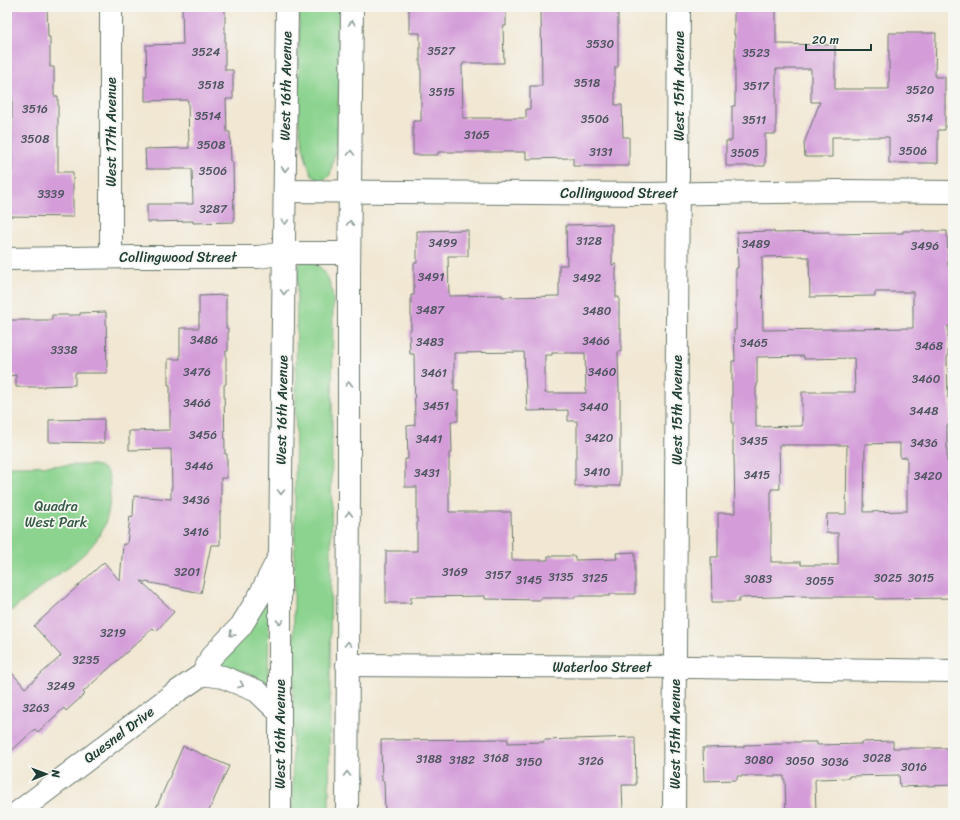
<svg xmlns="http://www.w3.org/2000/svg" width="960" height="820" font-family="Sriracha,sans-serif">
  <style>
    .green { fill: #8bd38e; stroke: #558861 }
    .building { fill: #d49dd9; fill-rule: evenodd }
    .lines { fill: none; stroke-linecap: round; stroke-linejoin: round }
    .street-casing { stroke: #68786b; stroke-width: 24 }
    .secondary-casing { stroke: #68786b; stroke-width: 24 }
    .street { stroke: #fff; stroke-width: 22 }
    .secondary { stroke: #fff; stroke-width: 22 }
    .oneway { stroke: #8f9e9a }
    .labels { text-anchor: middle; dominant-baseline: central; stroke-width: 3.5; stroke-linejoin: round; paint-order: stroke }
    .number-label { font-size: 12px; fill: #4c555d }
    .street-label { font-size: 14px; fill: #1f3d34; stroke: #f6f6f2 }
    .park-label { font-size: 14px; fill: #355b46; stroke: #f6f6f2 }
  </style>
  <rect width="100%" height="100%" fill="#f6f6f2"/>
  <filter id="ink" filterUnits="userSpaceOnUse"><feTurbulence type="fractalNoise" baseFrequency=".025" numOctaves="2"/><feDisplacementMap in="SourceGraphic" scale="8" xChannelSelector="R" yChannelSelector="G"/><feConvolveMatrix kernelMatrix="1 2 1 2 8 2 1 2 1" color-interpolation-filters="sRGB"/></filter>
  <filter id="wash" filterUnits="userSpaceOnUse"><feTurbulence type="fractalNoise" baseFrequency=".012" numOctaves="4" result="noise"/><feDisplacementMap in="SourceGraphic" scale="16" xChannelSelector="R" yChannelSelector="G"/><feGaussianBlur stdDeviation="0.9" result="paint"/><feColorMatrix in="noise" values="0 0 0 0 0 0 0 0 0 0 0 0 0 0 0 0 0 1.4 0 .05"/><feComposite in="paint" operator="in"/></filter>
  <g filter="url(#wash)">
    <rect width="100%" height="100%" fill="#f1e7d2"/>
    <!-- green -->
    <g class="green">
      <path d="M299,7H340L338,138L330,175C325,180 319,182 314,177C306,170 299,127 298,115C298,103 298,90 299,78C299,54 299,31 299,7Z"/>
      <path d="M302,261C323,260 330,279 333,297L329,813H292L297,280L298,266Z"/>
      <path d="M94,465C108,468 110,475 110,489C111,536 89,551 55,577C39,589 23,602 7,614V466Z"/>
      <path d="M269,600L268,684C261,684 257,678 252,675C241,670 229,669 218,668L216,664Z"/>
    </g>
    <g id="blocks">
      <!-- building -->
      <g class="building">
        <polygon points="47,7 48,37 50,37 50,67 54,67 54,96 58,96 58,172 73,172 73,217 7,216 7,172 12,172 12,95 8,95 7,8"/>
        <polygon points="182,7 225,7 225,70 233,70 233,99 226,99 227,132 230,132 231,162 233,162 234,222 193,223 193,221 147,222 147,204 193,204 192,169 146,169 145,149 189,148 188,100 145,101 145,76 147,76 146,45 183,44"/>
        <polygon points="409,7 506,7 506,26 503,26 504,63 463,63 463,65 462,65 463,118 526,118 526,109 530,109 530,86 542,86 541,7 618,7 618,67 615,67 615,105 622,105 623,137 629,137 629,166 573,166 573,158 526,159 526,152 438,152 438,155 413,155 413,121 421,121 421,65 420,65 420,33 409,33"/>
        <polygon points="734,7 776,7 776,44 835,45 835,89 889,89 889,33 936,33 935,77 945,77 945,130 938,130 938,163 889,163 889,137 832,137 832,157 805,157 804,143 820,102 811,102 811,69 776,69 776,134 765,134 765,166 726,166 726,141 732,141 732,106 735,106 735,35 734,35"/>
        <path d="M612,224V265L616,264V297H619V329H621V352H618L619,392H620V486H575V458H577V421H568V410L527,411L524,352L454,353V391H458V421H451L452,453H449V512H511L512,560H548V556H575V560L617,559L616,553L635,552V594H610V596H575V598H541V600L485,599V596L411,597V603H386V551H417V487H405V459H408L407,426L415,425L414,354H410L409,330H411V295H414V263H417V231L468,230V256H448L449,296L502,295V297L559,296V265H567L566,225ZM552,353H585L586,393H545V355H552Z"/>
        <path d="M774,231V233L829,232V234L903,233V231H947L948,266L953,265V326H948V357H947L948,398H950V425H947V462H950V513H953V598L875,599V597H806V596L739,598V602H712L711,557H718V513H735L734,455H733V422H732V361H735L734,330H736V268H738L737,232ZM803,256V257H809L810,297L875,296V292H913V328L763,330L762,257ZM804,356V359L854,358L855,392H802V426L756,427V387H757V357ZM900,443V458L907,457V511L864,512L865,444ZM779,445H847L846,514H827L826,533H838V565H801V562H771V489H780Z"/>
        <polygon points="226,295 226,328 228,328 228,351 226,351 226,384 224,385 225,454 227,454 227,478 221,478 221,512 220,512 220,545 211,545 201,593 141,581 174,612 156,631 153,628 83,692 85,694 66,711 64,708 38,732 35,729 7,755 7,667 25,688 61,656 34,626 104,562 120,581 123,544 127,544 130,516 133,517 134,496 171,499 171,488 172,488 171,449 129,450 129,431 170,430 170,385 168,385 168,359 180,359 180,328 199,328 199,296"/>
        <polygon points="106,312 107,373 75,373 75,385 44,386 44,387 16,387 16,375 7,376 7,320 52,320 52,315 80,315 80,313"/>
        <polygon points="104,419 104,443 49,442 49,420"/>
        <polygon points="635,737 636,785 622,785 623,813 385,813 384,781 382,781 381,740 508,739 508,743 544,742 544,740"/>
        <polygon points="893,741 893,748 953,748 953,785 900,787 899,775 849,776 849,778 817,779 815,780 816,813 786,813 785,780 784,780 784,776 737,776 737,780 704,781 703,748 744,747 744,745 783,744 783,742 817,742 817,745 861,744 861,742"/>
        <polygon points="183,746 229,766 208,813 154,813"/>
      </g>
    </g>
  </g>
  <g filter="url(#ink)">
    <use href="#blocks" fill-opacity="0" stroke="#68786b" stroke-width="1"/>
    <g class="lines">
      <defs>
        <g id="street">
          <polyline points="285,191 648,194 841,191 953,192"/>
          <polyline points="111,257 111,7"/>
          <polyline points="7,259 135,257 258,257 285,253 349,253"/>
          <polyline points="347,665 693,667 953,671"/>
          <polyline points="674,813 679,7"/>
        </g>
        <g id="secondary">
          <polyline points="203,674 223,677 257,691 280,713"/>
          <polyline points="17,813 172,695 203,674 211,657 241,626 260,595 278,559"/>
          <polyline points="280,813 280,553 287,7"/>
          <polyline points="347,813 349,492 349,275 352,7"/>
        </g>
      </defs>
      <!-- street casing -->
      <use href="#street" class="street-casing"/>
      <!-- secondary casing -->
      <use href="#secondary" class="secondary-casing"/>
      <!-- street -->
      <use href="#street" class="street"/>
      <!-- secondary -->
      <use href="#secondary" class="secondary"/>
    </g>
    <!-- one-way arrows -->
    <defs><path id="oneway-chevron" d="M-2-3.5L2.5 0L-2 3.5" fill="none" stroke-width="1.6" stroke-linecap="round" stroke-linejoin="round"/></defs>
    <g class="oneway">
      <use href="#oneway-chevron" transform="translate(352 23) rotate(-90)"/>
      <use href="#oneway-chevron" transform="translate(351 153) rotate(-90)"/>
      <use href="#oneway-chevron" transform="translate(285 169) rotate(91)"/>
      <use href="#oneway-chevron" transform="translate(285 222) rotate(90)"/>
      <use href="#oneway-chevron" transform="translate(350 223) rotate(-89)"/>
      <use href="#oneway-chevron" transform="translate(284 292) rotate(91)"/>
      <use href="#oneway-chevron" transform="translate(349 384) rotate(-90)"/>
      <use href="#oneway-chevron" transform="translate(281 492) rotate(91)"/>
      <use href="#oneway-chevron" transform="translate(349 514) rotate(-89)"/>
      <use href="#oneway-chevron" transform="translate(280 622) rotate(90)"/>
      <use href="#oneway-chevron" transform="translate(232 634) rotate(134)"/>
      <use href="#oneway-chevron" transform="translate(348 644) rotate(-89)"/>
      <use href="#oneway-chevron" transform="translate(241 685) rotate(23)"/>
      <use href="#oneway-chevron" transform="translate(347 774) rotate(-90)"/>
    </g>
  </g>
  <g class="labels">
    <!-- number labels -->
    <g class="number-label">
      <text x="600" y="44">3530</text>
      <text x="441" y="51">3527</text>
      <text x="206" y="52">3524</text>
      <text x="756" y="53">3523</text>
      <text x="587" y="83">3518</text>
      <text x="211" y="85">3518</text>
      <text x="756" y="86">3517</text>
      <text x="920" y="90">3520</text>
      <text x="442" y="92">3515</text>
      <text x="35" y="109">3516</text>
      <text x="208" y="116">3514</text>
      <text x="920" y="118">3514</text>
      <text x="595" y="119">3506</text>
      <text x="754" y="120">3511</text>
      <text x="477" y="135">3165</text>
      <text x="35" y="139">3508</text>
      <text x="211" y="145">3508</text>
      <text x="913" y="151">3506</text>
      <text x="601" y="152">3131</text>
      <text x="745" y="153">3505</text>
      <text x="213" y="171">3506</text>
      <text x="51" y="194">3339</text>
      <text x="213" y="209">3287</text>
      <text x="589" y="241">3128</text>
      <text x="443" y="243">3499</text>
      <text x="756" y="244">3489</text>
      <text x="925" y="246">3496</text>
      <text x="431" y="277">3491</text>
      <text x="587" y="278">3492</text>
      <text x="430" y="310">3487</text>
      <text x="597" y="311">3480</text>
      <text x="204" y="340">3486</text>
      <text x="596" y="341">3466</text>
      <text x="430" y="342">3483</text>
      <text x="754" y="343">3465</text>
      <text x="929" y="346">3468</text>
      <text x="64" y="350">3338</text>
      <text x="197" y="372">3476</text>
      <text x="602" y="372">3460</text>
      <text x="434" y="373">3461</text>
      <text x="926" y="379">3460</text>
      <text x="197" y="403">3466</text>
      <text x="436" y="406">3451</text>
      <text x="594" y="407">3440</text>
      <text x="924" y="411">3448</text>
      <text x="203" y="435">3456</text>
      <text x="599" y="438">3420</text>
      <text x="429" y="439">3441</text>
      <text x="754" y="441">3435</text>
      <text x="924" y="443">3436</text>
      <text x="199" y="466">3446</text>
      <text x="597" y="472">3410</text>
      <text x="427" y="473">3431</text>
      <text x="757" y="475">3415</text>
      <text x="928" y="476">3420</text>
      <text x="196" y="500">3436</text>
      <text x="196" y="532">3416</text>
      <text x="187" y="572">3201</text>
      <text x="455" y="572">3169</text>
      <text x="498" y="575">3157</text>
      <text x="561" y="577">3135</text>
      <text x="595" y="578">3125</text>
      <text x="888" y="578">3025</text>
      <text x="921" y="578">3015</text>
      <text x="758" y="579">3083</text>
      <text x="529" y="580">3145</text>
      <text x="820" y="581">3055</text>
      <text x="113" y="633">3219</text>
      <text x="86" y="660">3235</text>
      <text x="61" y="686">3249</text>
      <text x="36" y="708">3263</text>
      <text x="496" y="758">3168</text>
      <text x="877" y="758">3028</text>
      <text x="429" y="759">3188</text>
      <text x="462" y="760">3182</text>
      <text x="759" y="760">3080</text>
      <text x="591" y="761">3126</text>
      <text x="800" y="761">3050</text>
      <text x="529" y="762">3150</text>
      <text x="835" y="762">3036</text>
      <text x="914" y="767">3016</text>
    </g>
    <!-- street labels -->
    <g class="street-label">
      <text transform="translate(286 86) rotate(-89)">West 16th Avenue</text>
      <text transform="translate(679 86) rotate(-90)">West 15th Avenue</text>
      <text transform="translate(111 132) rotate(-90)">West 17th Avenue</text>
      <text x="619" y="193">Collingwood Street</text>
      <text x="178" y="257">Collingwood Street</text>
      <text transform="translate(282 410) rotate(-89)">West 16th Avenue</text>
      <text transform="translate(677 410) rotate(-90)">West 15th Avenue</text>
      <text x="602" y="667">Waterloo Street</text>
      <text transform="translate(280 734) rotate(-90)">West 16th Avenue</text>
      <text transform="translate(675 734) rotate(-90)">West 15th Avenue</text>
      <text transform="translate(119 735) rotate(-37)">Quesnel Drive</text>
    </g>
    <!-- park labels -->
    <g class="park-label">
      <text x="56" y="506">Quadra<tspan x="56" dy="16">West Park</tspan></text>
    </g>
  </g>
  <!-- margin -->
  <rect width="960" height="820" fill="none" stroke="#f6f6f2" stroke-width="24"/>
  <!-- north arrow -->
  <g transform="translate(46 774) rotate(89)" stroke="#f6f6f2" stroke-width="3" paint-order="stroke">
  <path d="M0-3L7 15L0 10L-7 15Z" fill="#1f3d34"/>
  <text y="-6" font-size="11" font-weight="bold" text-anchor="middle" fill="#1f3d34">N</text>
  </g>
  <!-- scale -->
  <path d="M806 44v6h65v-6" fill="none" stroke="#1f3d34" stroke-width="2"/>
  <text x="812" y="44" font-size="12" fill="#1f3d34" stroke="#f6f6f2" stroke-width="3" paint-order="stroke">20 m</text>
</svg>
